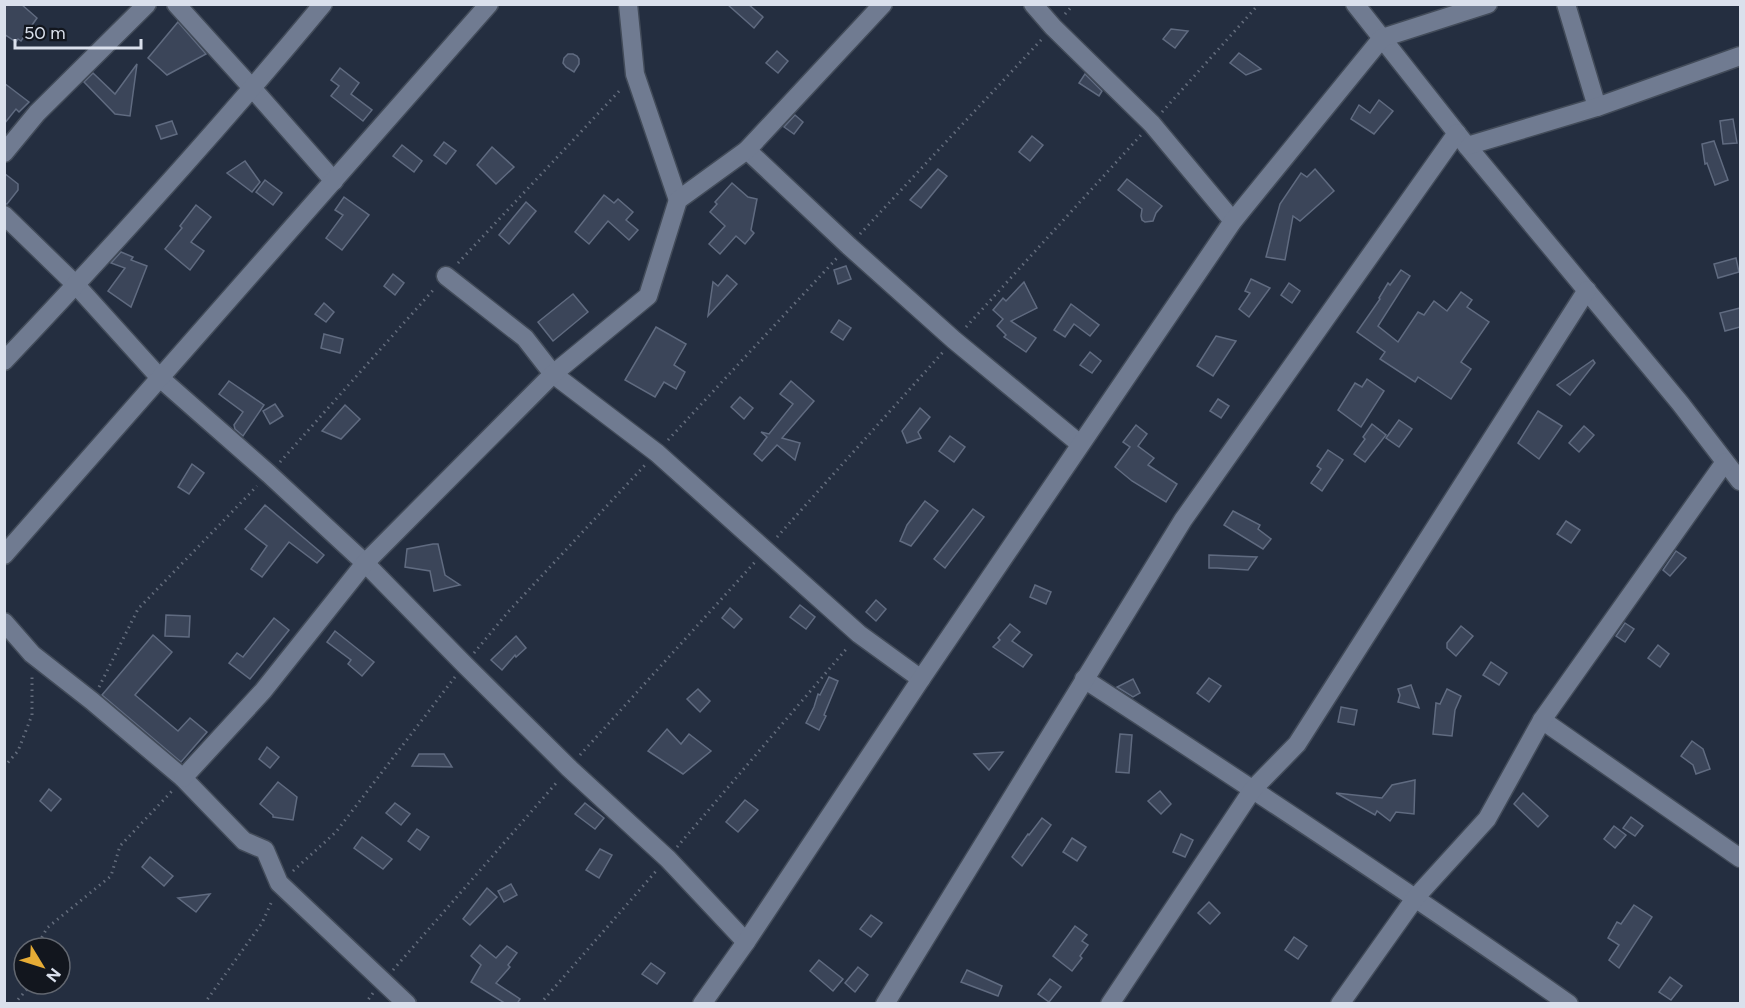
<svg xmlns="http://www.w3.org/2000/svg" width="1745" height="1008" font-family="Figtree,sans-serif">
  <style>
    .building { fill: #3b4559; stroke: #606b80; stroke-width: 1.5 }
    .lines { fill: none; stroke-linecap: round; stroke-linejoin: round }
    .minor-casing { stroke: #424b59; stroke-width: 21 }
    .path { stroke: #646d7d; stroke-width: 3; stroke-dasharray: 1.5 4.5; stroke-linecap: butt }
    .minor { stroke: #707b91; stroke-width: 18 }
  </style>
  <rect width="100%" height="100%" fill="#242e40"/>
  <!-- building -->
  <g class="building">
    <polygon points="4,4 21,4 37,18 21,41 18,39 16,42 4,34"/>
    <polygon points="727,4 748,4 763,17 754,28"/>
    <polygon points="178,22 206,54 167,75 148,58"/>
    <polygon points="1171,29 1188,31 1175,48 1163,39"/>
    <polygon points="777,51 788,61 778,73 766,63"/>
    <polygon points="1239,53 1261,69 1246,75 1230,63"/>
    <polygon points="568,54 573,54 577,56 579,59 579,64 574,72 566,67 563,63 564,58"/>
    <polygon points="137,64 130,116 115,114 84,82 93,73 115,94"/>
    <polygon points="340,68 359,83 351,94 372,110 363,121 331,96 339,86 331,80"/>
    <polygon points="1085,74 1102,91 1099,96 1079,83"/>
    <polygon points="4,83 29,102 19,112 16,109 4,124"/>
    <polygon points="1379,100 1393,111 1374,134 1351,119 1359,105 1370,113"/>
    <polygon points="795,115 803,122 794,134 784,127"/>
    <polygon points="1733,119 1737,143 1723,144 1720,121"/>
    <polygon points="172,121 177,134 161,139 156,126"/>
    <polygon points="1032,136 1043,145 1030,161 1019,152"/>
    <polygon points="1714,141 1728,180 1715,185 1707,163 1705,164 1702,144"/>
    <polygon points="444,142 456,151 446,164 434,155"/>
    <polygon points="402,145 422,161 414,172 393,156"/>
    <polygon points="492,147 514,167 496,184 477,165"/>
    <polygon points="245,161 260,182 252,192 227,173"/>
    <polygon points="938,169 947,176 921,208 910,200"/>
    <polygon points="1315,169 1334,191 1300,221 1293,216 1285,260 1266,257 1280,204 1301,173 1307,177"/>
    <polygon points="4,173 18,184 18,190 7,204 4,204"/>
    <polygon points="1127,179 1162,206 1156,213 1153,221 1145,222 1142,220 1141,216 1142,209 1118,190"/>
    <polygon points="265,180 282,193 273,205 256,192"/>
    <polygon points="732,183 748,197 757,199 751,230 754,233 745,244 736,236 720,254 709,244 725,226 710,212 717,204 715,202"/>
    <polygon points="604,195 614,203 618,199 633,212 626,220 638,230 629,240 608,221 589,244 575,232"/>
    <polygon points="344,197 369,215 342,250 326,238 343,215 335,210"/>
    <polygon points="526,202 536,211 509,244 499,235"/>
    <polygon points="196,205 211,217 191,242 204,251 190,270 165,249 182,228 180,226"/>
    <polygon points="121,252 133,257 131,260 147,266 131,307 108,291 125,268 111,263"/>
    <polygon points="1736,258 1739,272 1718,278 1714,264"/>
    <polygon points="846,266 851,279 838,284 834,270"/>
    <polygon points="1401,270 1410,276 1378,326 1398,342 1418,312 1424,315 1434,301 1447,311 1461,292 1472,300 1467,307 1489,322 1461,362 1471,369 1451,399 1418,377 1415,382 1380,359 1385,352 1357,332 1380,299 1379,298 1388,283 1390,285"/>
    <polygon points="393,274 404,283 395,295 384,286"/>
    <polygon points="727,275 737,284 708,316 713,282 718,286"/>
    <polygon points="1251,279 1270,288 1249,317 1239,309 1250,293 1245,291"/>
    <polygon points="1024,282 1037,308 1011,321 1036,338 1026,352 1004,337 1006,335 997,326 1003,319 993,310 1003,298 1006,301"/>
    <polygon points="1289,283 1300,291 1292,303 1281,295"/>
    <polygon points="573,294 588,312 553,341 538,322"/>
    <polygon points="324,303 334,312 326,322 315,314"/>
    <polygon points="1071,304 1099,325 1090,336 1074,324 1065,337 1054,330"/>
    <polygon points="1740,308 1740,327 1725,331 1720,313"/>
    <polygon points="839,320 851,328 843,340 831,332"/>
    <polygon points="656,327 686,344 674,365 685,372 676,389 664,382 655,397 625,380"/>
    <polygon points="324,334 343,339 340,353 321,348"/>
    <polygon points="1216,336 1236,341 1213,376 1197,366"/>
    <polygon points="1090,352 1101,361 1092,373 1080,365"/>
    <polygon points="1593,360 1595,363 1570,395 1557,385"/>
    <polygon points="1367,379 1384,391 1361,427 1338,410 1355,383 1362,387"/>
    <polygon points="229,381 264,405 243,436 235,429 234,425 243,412 219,394"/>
    <polygon points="791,381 814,401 782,438 800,443 795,460 777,445 762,461 754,454 767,437 761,432 769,434 793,404 780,394"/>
    <polygon points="740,397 753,408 744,419 731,407"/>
    <polygon points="1218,399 1229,406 1221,418 1210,411"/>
    <polygon points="275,404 283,416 270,424 263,411"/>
    <polygon points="345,405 360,419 341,439 322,431"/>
    <polygon points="920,408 930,417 918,432 921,438 907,443 902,431"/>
    <polygon points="1538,411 1562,426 1539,459 1518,443"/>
    <polygon points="1399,420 1412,429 1399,447 1386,438"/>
    <polygon points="1372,424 1386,435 1365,462 1354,454 1365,439 1363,437"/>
    <polygon points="1136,425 1147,434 1138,446 1154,458 1148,465 1177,484 1166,502 1132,481 1115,467 1130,447 1123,442"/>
    <polygon points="1584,426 1594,435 1579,452 1569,443"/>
    <polygon points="950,436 965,447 954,462 939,451"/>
    <polygon points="1328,450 1343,460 1322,491 1311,483 1321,469 1317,466"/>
    <polygon points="192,464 204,473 189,494 178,487"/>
    <polygon points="925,501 938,511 911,546 900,541 907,525"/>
    <polygon points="265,505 324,555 317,563 289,542 262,577 251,569 267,546 245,529"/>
    <polygon points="973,509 984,517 945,568 934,559"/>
    <polygon points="1233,511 1260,525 1258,529 1271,539 1263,549 1224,525"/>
    <polygon points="1566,521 1580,530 1571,543 1557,534"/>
    <polygon points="433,544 438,544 445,575 460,585 434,591 430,571 405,567 407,549"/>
    <polygon points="1676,551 1686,558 1670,576 1663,570"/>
    <polygon points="1209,555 1257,557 1248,570 1217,568 1209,568"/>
    <polygon points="1035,585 1051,592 1046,604 1030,597"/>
    <polygon points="876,600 886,609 876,621 866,612"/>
    <polygon points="800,605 815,617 806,629 790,617"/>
    <polygon points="730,608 742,619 734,628 722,618"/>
    <polygon points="166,615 190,616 189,637 165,636"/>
    <polygon points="274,618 289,630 250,679 229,663 237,653 243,657"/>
    <polygon points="1625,623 1634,629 1625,642 1616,636"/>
    <polygon points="1010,624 1020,632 1012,641 1032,655 1023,667 993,647 1000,640 998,638"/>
    <polygon points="1461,626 1473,636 1456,656 1447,648 1447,643"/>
    <polygon points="335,631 374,662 362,676 348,664 351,660 327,642"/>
    <polygon points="153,635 172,652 135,695 178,731 190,718 207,732 181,762 102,695"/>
    <polygon points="516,636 526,648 516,657 515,655 502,670 491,660"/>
    <polygon points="1658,645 1669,654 1660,667 1648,658"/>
    <polygon points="1491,662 1507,673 1499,685 1483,675"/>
    <polygon points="829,677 838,681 824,715 826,716 819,730 806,723 814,707 818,694 820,695"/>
    <polygon points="1209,678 1221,686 1209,702 1197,693"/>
    <polygon points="1133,679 1140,693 1133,697 1117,687"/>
    <polygon points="1411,685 1419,708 1398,702 1400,695 1398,689"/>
    <polygon points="698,689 710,701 700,712 687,699"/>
    <polygon points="1447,689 1461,696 1455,710 1452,736 1433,734 1436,703 1440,704"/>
    <polygon points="1341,707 1357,710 1354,725 1338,722"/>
    <polygon points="667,729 681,744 689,734 711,751 683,774 648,751"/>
    <polygon points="1120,734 1132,735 1129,773 1116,772"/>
    <polygon points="1692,741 1703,749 1710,769 1696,774 1693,765 1681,756"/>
    <polygon points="267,747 279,757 270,768 259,759"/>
    <polygon points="1003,752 989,770 974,754"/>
    <polygon points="419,754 444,754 452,767 412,766"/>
    <polygon points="1415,780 1414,814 1396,812 1390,821 1377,811 1375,815 1336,793 1382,798 1392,785"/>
    <polygon points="278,782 297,797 293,820 273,817 273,815 260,804"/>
    <polygon points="49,789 61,799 51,811 40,801"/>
    <polygon points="1160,791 1171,804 1161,814 1148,801"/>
    <polygon points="1523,793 1548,816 1538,827 1514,804"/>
    <polygon points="745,800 758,810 738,832 726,822"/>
    <polygon points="395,803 410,814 401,825 386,813"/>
    <polygon points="585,803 604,818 595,829 575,814"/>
    <polygon points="1631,817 1643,826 1635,836 1623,828"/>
    <polygon points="1042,818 1051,825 1022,866 1012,857 1028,834 1029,835"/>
    <polygon points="1614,826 1626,835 1615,848 1604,839"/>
    <polygon points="417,829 429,837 420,850 408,841"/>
    <polygon points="1181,834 1193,840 1185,857 1173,852"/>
    <polygon points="362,837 392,859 383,869 354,848"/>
    <polygon points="1072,838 1086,847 1077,861 1063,852"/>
    <polygon points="600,849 612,855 599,878 586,870"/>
    <polygon points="150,857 173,876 164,886 142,867"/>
    <polygon points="511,884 517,895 504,902 498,891"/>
    <polygon points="487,888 497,897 470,925 463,919"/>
    <polygon points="210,894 196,912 178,898"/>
    <polygon points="1209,902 1220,913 1210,924 1198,913"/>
    <polygon points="1634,905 1652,917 1619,968 1609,960 1619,945 1608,938 1617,922 1621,924"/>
    <polygon points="871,915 882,923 871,937 860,929"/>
    <polygon points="1075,926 1087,935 1082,941 1088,945 1080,956 1082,958 1072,971 1053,956"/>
    <polygon points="1294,937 1307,946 1298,959 1285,950"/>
    <polygon points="480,945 496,958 507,946 517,953 508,965 510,967 496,983 520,999 517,1004 506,1004 471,982 481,965 471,956"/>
    <polygon points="819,960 843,979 833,991 810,971"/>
    <polygon points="651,963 665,973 657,984 642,974"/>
    <polygon points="858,967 868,975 855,992 845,983"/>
    <polygon points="967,970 1002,986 998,996 961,982"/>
    <polygon points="1670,977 1682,986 1671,1000 1659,992"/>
    <polygon points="1050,979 1061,987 1049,1002 1038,994"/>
  </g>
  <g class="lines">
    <defs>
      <g id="minor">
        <polyline points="176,4 253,89 334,181"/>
        <polyline points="628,4 635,74 678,200"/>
        <polyline points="1033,4 1053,27 1152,124 1233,221"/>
        <polyline points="1355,4 1467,146 1680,403 1740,481"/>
        <polyline points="1566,4 1597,107"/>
        <polyline points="1467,146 1597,107 1740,56"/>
        <polyline points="747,150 849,246 954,340 1080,444"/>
        <polyline points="4,153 37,113 147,4"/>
        <polyline points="4,215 76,285 160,378 269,474 365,563 464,664 569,768 668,859 746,942"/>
        <polyline points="446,276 525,338 553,374 657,453 859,634 921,679"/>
        <path d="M4,361C114,245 221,127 323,4"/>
        <polyline points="4,555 489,4"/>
        <polyline points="4,622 32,654 92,701 183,778 244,841 265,850 279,883 407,1004"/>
        <path d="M1084,679C1247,785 1409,892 1569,1004"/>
        <polyline points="1542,720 1740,858"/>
        <polyline points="183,778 263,691 365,563 553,374 648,296 678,200 747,150 883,4"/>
        <polyline points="702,1004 746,942 921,679 1233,221 1382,38 1488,4"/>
        <polyline points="885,1004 1183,520 1457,133"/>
        <polyline points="1110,1004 1253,789 1297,744 1587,290"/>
        <polyline points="1340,1004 1416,897 1487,819 1542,720 1725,462"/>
      </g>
    </defs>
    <!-- minor casing -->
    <use href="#minor" class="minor-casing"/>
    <!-- path -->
    <g class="path">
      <polyline points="1065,14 1074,4"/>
      <polyline points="1162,112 1259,4"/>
      <polyline points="860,234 1042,39"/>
      <polyline points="458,263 622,88"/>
      <polyline points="966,327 1141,135"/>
      <polyline points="668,440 837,258"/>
      <polyline points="280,462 435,288"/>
      <polyline points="777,537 943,352"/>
      <polyline points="474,653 508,612 645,465"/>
      <polyline points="99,687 138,609 257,486"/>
      <polyline points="580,755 755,562"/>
      <polyline points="4,767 18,751 32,715 32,676"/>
      <polyline points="677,847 848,647"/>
      <polyline points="293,871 336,832 455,677"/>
      <polyline points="36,948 47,928 111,876 120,846 172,791"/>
      <polyline points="393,970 558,781"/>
      <polyline points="14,1004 29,987 28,984"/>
      <polyline points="204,1004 262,923 272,901"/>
      <polyline points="365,1004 373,993"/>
      <polyline points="540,1004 657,870"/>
    </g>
    <!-- minor -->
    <use href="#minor" class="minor"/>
  </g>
  <!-- border -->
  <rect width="1745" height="1008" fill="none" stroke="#dae0ec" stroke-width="12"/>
  <!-- north arrow -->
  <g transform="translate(42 966) rotate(128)"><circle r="28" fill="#12161e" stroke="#626770" stroke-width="1.5"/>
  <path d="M0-4.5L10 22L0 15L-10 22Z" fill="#e6ac36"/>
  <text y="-9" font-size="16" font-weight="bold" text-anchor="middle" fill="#dae0ec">N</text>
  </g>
  <!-- scale -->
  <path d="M15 39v9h126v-9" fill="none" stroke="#dae0ec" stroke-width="3"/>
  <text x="24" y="39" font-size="18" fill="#dae0ec" stroke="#12161e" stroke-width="4.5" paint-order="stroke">50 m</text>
</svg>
